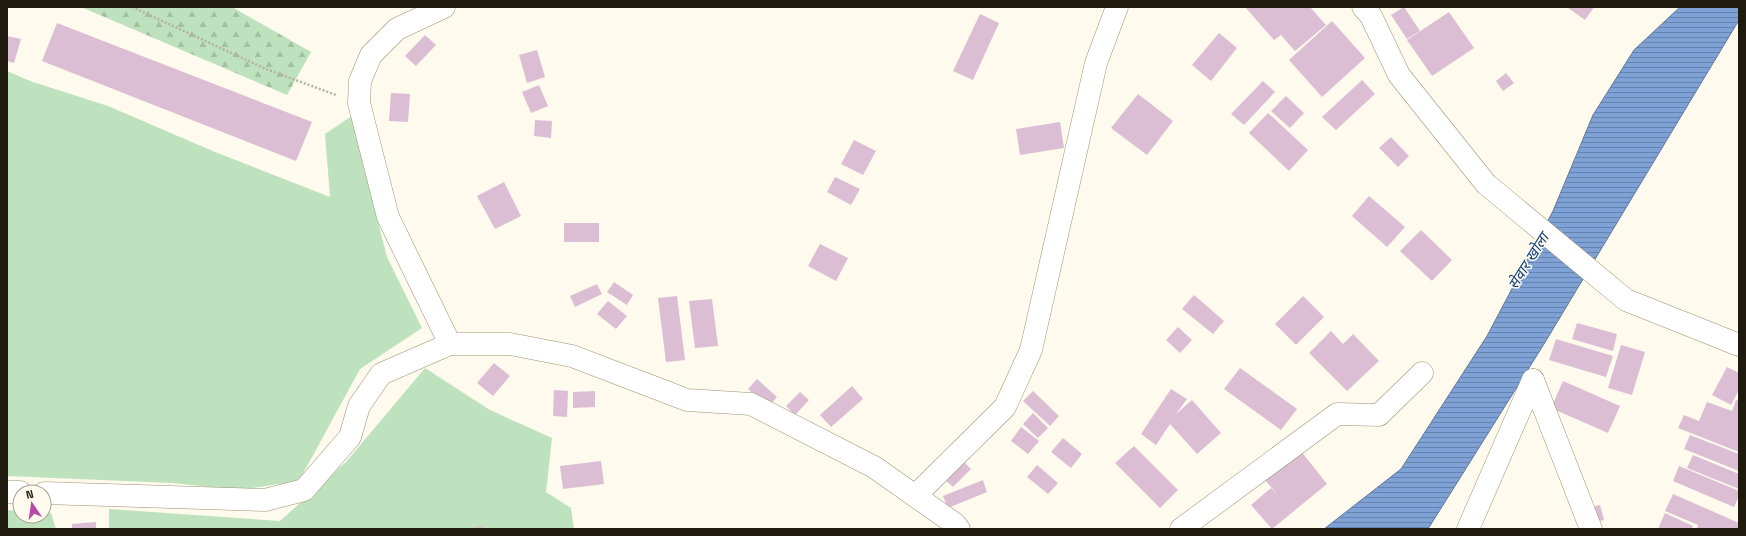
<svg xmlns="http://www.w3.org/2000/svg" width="1746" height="536" font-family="'Space Grotesk','Noto Sans Devanagari',sans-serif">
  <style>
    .green { fill: #bee2bd }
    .forest { fill: url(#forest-firs) }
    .water { fill: url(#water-rules); stroke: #61789a }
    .building { fill: #dbbed4 }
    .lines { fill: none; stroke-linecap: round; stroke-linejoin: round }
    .minor-casing { stroke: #9b9275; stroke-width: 23 }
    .path { stroke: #b4b0a4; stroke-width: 2.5; stroke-dasharray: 2 2; stroke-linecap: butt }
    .minor { stroke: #fff; stroke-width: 22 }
    .labels { text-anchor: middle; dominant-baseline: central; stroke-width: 3; stroke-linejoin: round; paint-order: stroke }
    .water-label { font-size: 15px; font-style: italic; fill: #154281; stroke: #fefaed }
  </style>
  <defs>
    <pattern id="forest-firs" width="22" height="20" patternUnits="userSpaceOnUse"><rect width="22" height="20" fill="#bee2bd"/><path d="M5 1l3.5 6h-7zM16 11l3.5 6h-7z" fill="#a3c1a1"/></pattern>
    <pattern id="water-rules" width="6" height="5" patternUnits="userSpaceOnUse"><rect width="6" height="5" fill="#7ea1d6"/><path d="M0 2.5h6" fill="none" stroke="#6782ac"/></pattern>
  </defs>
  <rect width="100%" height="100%" fill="#fefaed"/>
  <!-- green -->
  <g class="green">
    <polygon points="7,71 30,81 108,106 215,152 330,197 325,134 356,113 363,164 387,257 422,328 360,369 299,481 239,490 172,483 7,476"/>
    <polygon points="425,368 490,410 552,438 546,492 571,508 574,529 109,529 109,509 280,521 346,462"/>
    <polygon points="7,510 20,511 20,516 44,516 44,512 51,513 56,529 7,529"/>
  </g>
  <!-- forest -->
  <polygon class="forest" points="81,7 232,7 311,52 287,95"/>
  <!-- water -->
  <polygon class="water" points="1680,7 1739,7 1739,20 1544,344 1428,529 1324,529 1401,469 1487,336 1553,211 1593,115 1634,50"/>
  <!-- building -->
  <g class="building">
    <polygon points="1245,7 1310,7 1326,25 1295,51 1281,35 1274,40"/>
    <polygon points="1404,7 1420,31 1407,39 1391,15"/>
    <polygon points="1567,7 1594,7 1585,20"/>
    <polygon points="1449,12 1474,48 1432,76 1407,40"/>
    <polygon points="980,14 999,23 973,80 953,71"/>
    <polygon points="1332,21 1365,58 1322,97 1289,60"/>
    <polygon points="57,23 312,122 296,161 42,61"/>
    <polygon points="1219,33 1237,48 1211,81 1192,65"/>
    <polygon points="425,35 436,45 416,66 405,56"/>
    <polygon points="7,36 21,39 14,63 7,61"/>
    <polygon points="537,50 545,77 527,83 519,55"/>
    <polygon points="1506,73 1514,83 1503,91 1496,81"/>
    <polygon points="1362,80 1375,94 1336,130 1322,117"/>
    <polygon points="1263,81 1275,92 1244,125 1231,114"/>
    <polygon points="539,85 548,106 531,113 522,92"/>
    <polygon points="391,93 410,94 408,122 389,121"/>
    <polygon points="1138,94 1173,121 1147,155 1111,128"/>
    <polygon points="1286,96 1304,113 1290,128 1271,111"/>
    <polygon points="1268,113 1308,150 1289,171 1249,133"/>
    <polygon points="535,120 552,121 551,138 534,136"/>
    <polygon points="1060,122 1064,148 1020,155 1016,129"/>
    <polygon points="1391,137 1409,156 1398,167 1379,148"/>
    <polygon points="854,140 876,151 863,175 841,164"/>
    <polygon points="835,177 860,189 851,205 827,192"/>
    <polygon points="504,182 521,216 495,229 477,196"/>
    <polygon points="1369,196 1405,227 1387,247 1352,216"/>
    <rect x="564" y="223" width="35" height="19"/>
    <polygon points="1421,230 1452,260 1432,281 1400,251"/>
    <polygon points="820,244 848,258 836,281 808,266"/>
    <polygon points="614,282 633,295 627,305 607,292"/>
    <polygon points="597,284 602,294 575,307 570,296"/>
    <polygon points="1194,295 1224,321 1213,334 1182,309"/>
    <polygon points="677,296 685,360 666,362 658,298"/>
    <polygon points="1303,296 1324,317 1296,345 1275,324"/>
    <polygon points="712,299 718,346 695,348 689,301"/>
    <polygon points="608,301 627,316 616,329 597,314"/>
    <polygon points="1577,323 1617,334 1613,351 1572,339"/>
    <polygon points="1178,327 1192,340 1180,353 1166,340"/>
    <polygon points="1331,331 1343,344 1353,334 1379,361 1347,391 1309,353"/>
    <polygon points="1556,339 1613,356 1606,377 1549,360"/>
    <polygon points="1621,345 1645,352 1632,395 1608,388"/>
    <polygon points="494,363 510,376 493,396 477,383"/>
    <polygon points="1727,367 1739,373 1739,390 1731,405 1712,395"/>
    <polygon points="1240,368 1297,409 1281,430 1224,389"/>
    <polygon points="757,379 777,397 768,407 748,389"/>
    <polygon points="1563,381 1620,406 1608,433 1551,408"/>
    <polygon points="852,386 863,399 831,427 820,415"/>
    <polygon points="1171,389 1187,399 1176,414 1192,400 1221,433 1197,454 1170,424 1156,445 1141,434"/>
    <polygon points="554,390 568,391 567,417 553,416"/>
    <polygon points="595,391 595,407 573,408 573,392"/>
    <polygon points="1033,391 1059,416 1050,426 1023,401"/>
    <polygon points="800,392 809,400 795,415 786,406"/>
    <polygon points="1736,400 1739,401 1739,452 1678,428 1684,415 1699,421 1707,402 1732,411"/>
    <polygon points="1033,413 1048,428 1038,438 1023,424"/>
    <polygon points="1021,427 1039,441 1028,454 1011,441"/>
    <polygon points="1690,435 1739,454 1739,471 1684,449"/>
    <polygon points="1063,438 1082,454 1071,468 1051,452"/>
    <polygon points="1134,446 1178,490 1160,508 1115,463"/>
    <polygon points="1300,450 1327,484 1272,529 1251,505 1271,488 1278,495 1264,479"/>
    <polygon points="1693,455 1739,474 1739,489 1687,468"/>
    <polygon points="959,457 971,469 953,487 941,476"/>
    <polygon points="601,461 604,484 563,489 560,466"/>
    <polygon points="1037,465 1058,483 1048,494 1027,477"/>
    <polygon points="1679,466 1739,491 1739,496 1734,507 1673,481"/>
    <polygon points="983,480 987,492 948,508 943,496"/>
    <polygon points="1673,494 1739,523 1739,529 1697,529 1698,525 1665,511"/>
    <polygon points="1600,505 1604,520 1589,524 1586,509"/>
    <polygon points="1665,513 1693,526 1692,529 1658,529"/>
    <polygon points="96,522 96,529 72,529 72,524"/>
    <polygon points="482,526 483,529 473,529 473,528"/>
  </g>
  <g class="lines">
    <defs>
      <g id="minor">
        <polyline points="444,7 397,29 371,55 360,81 359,103 388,217 450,344"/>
        <polyline points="1363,7 1371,16 1399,75 1486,184 1626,300 1739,345"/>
        <polyline points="1533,380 1591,529"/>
        <polyline points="7,492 20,492"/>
        <polyline points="44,493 265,500 304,490 350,437 359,406 381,374 450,344 510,344 572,356 687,400 751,404 874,467 955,524 959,529"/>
        <polyline points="916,495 1005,407 1031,350 1096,63 1117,7"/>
        <polyline points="1181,529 1337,414 1379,415 1422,373"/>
        <polyline points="1468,529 1533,380"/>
      </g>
    </defs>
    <!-- minor casing -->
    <use href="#minor" class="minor-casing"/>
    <!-- path -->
    <polyline class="path" points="132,7 266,69 336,95"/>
    <!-- minor -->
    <use href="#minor" class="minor"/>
  </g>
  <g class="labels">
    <!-- water labels -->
    <g class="water-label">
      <text transform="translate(1528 261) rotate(-58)">सेवार खोला</text>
    </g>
  </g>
  <!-- border -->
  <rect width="1746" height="536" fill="none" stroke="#1e1a0e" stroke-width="16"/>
  <!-- north arrow -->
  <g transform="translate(32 504) rotate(347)"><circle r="19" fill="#fefaed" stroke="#a4a094"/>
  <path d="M0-3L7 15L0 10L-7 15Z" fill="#b748a5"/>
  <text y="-6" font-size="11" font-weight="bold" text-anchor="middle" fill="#1e1a0e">N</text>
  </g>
</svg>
